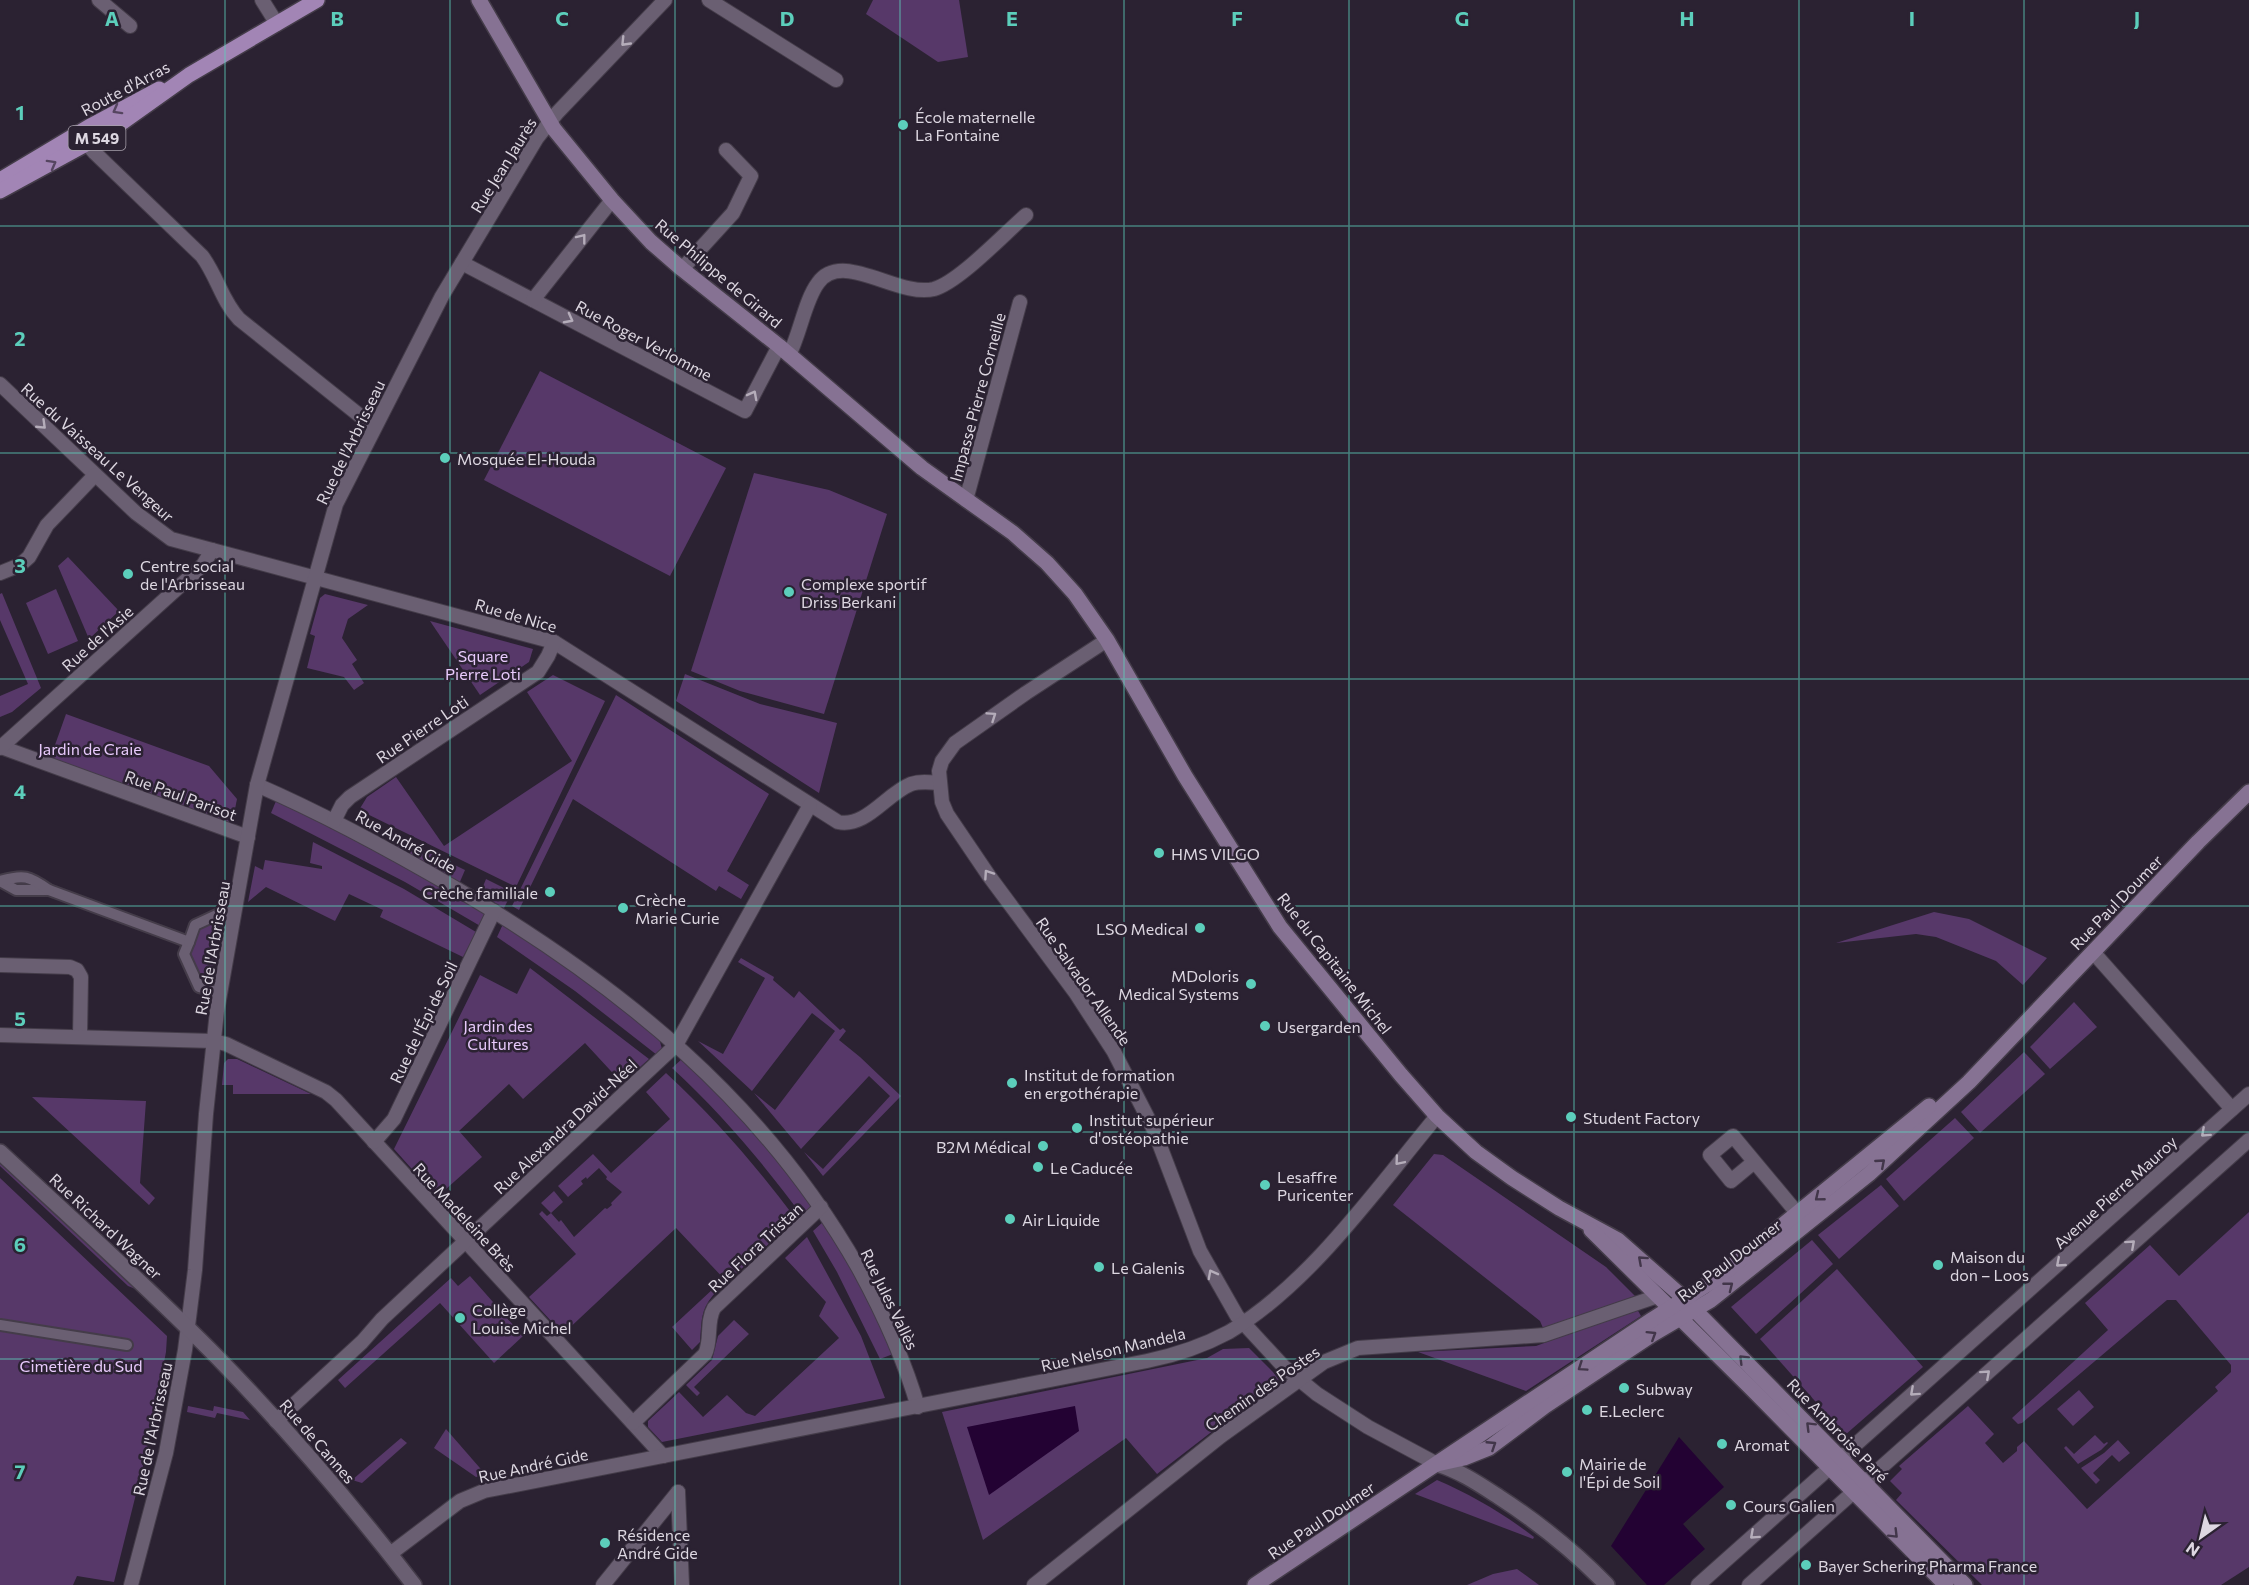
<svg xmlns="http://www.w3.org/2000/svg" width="2249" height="1585" font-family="Commissioner,sans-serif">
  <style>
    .green { fill: #573869 }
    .water { fill: #230233 }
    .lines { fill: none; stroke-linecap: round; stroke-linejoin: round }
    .pedestrian-casing { stroke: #443c49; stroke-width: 14 }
    .minor-casing { stroke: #443c49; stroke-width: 16 }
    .tertiary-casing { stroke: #443c49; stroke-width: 18 }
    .secondary-casing { stroke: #443c49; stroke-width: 18 }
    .primary-casing { stroke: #443c49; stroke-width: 18 }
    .pedestrian { stroke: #6a5f72; stroke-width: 10 }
    .minor { stroke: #6a5f72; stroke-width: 14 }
    .tertiary { stroke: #6a5f72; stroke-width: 15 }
    .secondary { stroke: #867293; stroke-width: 15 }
    .primary { stroke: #a285b5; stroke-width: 15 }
    .oneway { stroke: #b5adba }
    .oneway2 { stroke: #554560 }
    .oneway3 { stroke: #42364a }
    .grid { fill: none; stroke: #5ccebb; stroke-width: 1.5; stroke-opacity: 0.55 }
    .poi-dot { fill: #5ccebb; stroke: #2b2232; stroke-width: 2 }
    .labels { text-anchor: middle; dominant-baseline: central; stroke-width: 5; stroke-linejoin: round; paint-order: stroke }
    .shield { fill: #2b2232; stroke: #a8a1ac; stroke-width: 1.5 }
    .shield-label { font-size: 15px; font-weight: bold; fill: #ddd7e1 }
    .street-label { font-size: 16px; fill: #ddd7e1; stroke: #2b2232 }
    .poi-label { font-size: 16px; fill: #ddd7e1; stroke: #2b2232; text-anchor: start }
    .park-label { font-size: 16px; fill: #e8cafc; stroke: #2b2232 }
    .grid-label { font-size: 20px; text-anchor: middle; font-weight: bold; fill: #5ccebb; stroke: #2b2232; stroke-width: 5; stroke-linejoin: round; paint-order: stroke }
  </style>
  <rect width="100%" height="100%" fill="#2b2232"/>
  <!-- green -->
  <g class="green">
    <polygon points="873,0 959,0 968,57 938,62 866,14"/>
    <polygon points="540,371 726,468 670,576 484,480"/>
    <polygon points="754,473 829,490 887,514 824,714 740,691 691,671"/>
    <polygon points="68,557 119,611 89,639 58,566"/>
    <polygon points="56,589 78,641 48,654 26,603"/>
    <polygon points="2,593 41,688 12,712 0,717 0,696 28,684 0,620 0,594"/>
    <polygon points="325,594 368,605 348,619 342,638 357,660 352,664 364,683 354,690 344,677 307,668 315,636 310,634 320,598"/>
    <polygon points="430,621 533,649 529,662 480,695"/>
    <polygon points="685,674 760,704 837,723 819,793 676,701"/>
    <polygon points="553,675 605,701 516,887 359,810 367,797 396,777 444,846 572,761 527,692"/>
    <polygon points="616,695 769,794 727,871 749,885 741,899 719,886 716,891 573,799 519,910 512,906"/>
    <polygon points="66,714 209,766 237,799 232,824 50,759"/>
    <polygon points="276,801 349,835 415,869 485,914 482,927 405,882 271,813"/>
    <polygon points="397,837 465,870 459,884 393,846"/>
    <polygon points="313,842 404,889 476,932 463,957 380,917 383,910 349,894 335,921 266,887 248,902 255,866 263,870 265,860 322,869 322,866 310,863"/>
    <polygon points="486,879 512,892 504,908 480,894"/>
    <polygon points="1934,912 1969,919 2047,958 2023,985 1996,961 1936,937 1916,934 1836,943"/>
    <polygon points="222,915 211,979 206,978 204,985 187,955 196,927"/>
    <polygon points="503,924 571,970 659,1038 662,1049 657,1055 575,991 497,937"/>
    <polygon points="741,958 774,977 773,980 794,998 799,991 840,1030 843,1028 846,1031 839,1040 860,1057 901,1096 823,1176 804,1152 823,1169 890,1096 869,1076 801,1149 754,1093 775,1110 835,1031 812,1013 752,1091 698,1041 723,1054 765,978 738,962"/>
    <polygon points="530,968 649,1059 622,1083 585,1043 523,1099 509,1084 459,1131 482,1157 437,1197 394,1149 480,975 517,994"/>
    <polygon points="2074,1002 2097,1027 2050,1069 2030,1047"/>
    <polygon points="2024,1052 2045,1074 1980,1133 1961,1112"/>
    <path d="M683,1058L715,1087L779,1158L811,1206L809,1212L803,1217C763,1163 722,1114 672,1068Z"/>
    <polygon points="228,1059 237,1059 311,1094 233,1094 233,1085 222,1085 224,1063"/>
    <path d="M666,1073C715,1118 756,1166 796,1219L727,1282L676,1228L563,1334L529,1297L576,1254L539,1214L542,1211L547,1216L551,1213L541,1203L554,1191L563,1202L551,1213L559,1222L561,1220L574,1237L605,1208L607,1209L612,1205L611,1203L622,1192L606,1179L607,1177L599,1168L587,1179L586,1177L581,1181L583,1184L568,1197L558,1186L593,1154L611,1173L670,1119L646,1092Z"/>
    <polygon points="32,1097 146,1101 140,1183 155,1198 149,1205"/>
    <polygon points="1955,1118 1974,1138 1904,1201 1886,1179"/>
    <polygon points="1434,1154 1443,1155 1606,1267 1635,1296 1543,1328 1540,1321 1393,1205"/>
    <polygon points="0,1160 138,1288 138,1290 128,1286 0,1166"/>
    <polygon points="0,1178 167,1336 166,1352 147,1450 114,1582 77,1576 73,1585 0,1585"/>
    <polygon points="1881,1185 1899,1206 1839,1259 1818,1235"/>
    <polygon points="2249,1212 2249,1567 2221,1585 1982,1585 1896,1500 1902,1493 1890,1481 1902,1469 1899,1466 1968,1406 1994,1434 1985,1443 2003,1463 2017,1451 2017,1447 2024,1441 2087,1509 2218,1391 2215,1387 2231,1372 2231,1365 2176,1300 2167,1300 2022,1423 2018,1424 2012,1418 2108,1330 2085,1303 2150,1245 2179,1276"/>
    <path d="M823,1222C851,1264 873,1308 893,1354L880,1359L837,1272L813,1231Z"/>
    <polygon points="807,1237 861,1336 885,1398 662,1442 648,1427 648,1421 679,1392 703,1417 727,1395 746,1413 755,1416 839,1338 819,1316 826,1302 785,1258"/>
    <polygon points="1812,1240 1833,1264 1756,1334 1731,1307"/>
    <polygon points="1837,1269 1923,1367 1845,1435 1760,1339"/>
    <polygon points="470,1276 523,1336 494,1363 440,1303 345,1388 338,1380 451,1278 458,1286"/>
    <path d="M714,1288L716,1292C700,1309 702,1320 700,1342L692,1350L672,1327Z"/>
    <polygon points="1637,1309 1641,1316 1526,1391 1418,1352 1536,1346"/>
    <polygon points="734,1320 749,1334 694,1387 700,1393 697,1396 686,1385 712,1360 718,1336"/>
    <polygon points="1249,1348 1280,1379 1157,1474 1126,1438 983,1540 942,1412 1207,1358 1223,1349"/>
    <polygon points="2079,1390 2094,1407 2073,1426 2057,1409"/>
    <polygon points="188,1406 213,1411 214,1406 243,1412 250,1420 217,1413 215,1418 187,1412"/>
    <polygon points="446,1429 486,1475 476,1477 434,1448"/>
    <polygon points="2095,1435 2104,1444 2107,1442 2108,1443 2101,1450 2078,1464 2064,1448 2066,1446 2074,1454"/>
    <polygon points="401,1438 407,1443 362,1483 352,1480"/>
    <polygon points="2118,1440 2130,1453 2119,1462 2112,1455 2093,1473 2100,1480 2096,1484 2081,1468 2104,1453"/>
    <path d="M1437,1480C1472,1495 1504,1514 1534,1537L1533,1539L1415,1494Z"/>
    <polygon points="1517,1569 1539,1585 1467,1585 1493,1574"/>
  </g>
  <!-- water -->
  <g class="water">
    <polygon points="1075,1406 1079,1431 989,1495 967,1427"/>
    <polygon points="1679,1437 1724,1487 1683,1524 1705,1549 1664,1585 1647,1585 1611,1546"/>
  </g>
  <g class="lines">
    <defs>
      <g id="pedestrian">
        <polyline points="0,881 16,890 49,890 189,942 184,954 199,987 220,993"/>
        <path d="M0,881C24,874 29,876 49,890"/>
        <polyline points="189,942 195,925 223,912 235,913"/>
        <polyline points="0,1325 127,1345"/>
      </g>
      <g id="minor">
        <polyline points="99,0 130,26"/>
        <polyline points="262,0 277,24"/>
        <polyline points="709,0 836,80"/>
        <path d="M80,136L95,153L202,256C217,276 222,301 239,319L374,427"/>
        <polyline points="462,263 745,411 779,346"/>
        <polyline points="682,269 733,213 751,176 726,150"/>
        <polyline points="533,300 612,200"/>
        <path d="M789,355C800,334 805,300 818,283C842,249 898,298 934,289C959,282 1004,234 1026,215"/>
        <path d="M0,384L136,513L171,539L554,642L838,822C866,828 886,794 911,784C920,781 929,782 939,783"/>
        <polyline points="966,500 1020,302"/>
        <polyline points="0,573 20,565 29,557 47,525 95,475"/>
        <polyline points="1107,640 1026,693 955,743 942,761 939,771 942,802 947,814 989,876 1075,992 1114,1052 1154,1130 1200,1251 1237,1316 1284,1367 1317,1394 1368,1427 1437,1464"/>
        <polyline points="1,747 248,837"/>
        <polyline points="0,748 203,565 212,550"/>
        <path d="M257,785C326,815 392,851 457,889C621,986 764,1101 859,1269C883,1313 904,1359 918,1407"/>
        <polyline points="334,821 342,805 350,797 538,672 548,656 554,642"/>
        <polyline points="2093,952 2232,1109"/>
        <polyline points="0,965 70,967 77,970 81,977 80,1037"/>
        <polyline points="0,1035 213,1041 226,1044 326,1092 336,1100 663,1456"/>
        <polyline points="374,1142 394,1119 494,911"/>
        <polyline points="1754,1162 1731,1181 1710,1155 1733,1136 1798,1214"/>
        <polyline points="276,1421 362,1342 382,1319 676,1045 810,805"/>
        <path d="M633,1423L705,1354C712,1340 706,1322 714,1308L821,1207"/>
        <polyline points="678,1492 682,1585"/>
        <path d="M390,1554L460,1501L484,1491L1147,1361C1176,1355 1203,1346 1229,1332C1310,1284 1377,1188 1437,1116"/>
        <polyline points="131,1585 166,1453 185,1350 195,1270 206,1114 217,1011 257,785 336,504 442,296 537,138 557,113 665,0"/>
        <polyline points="603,1585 678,1492"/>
        <polyline points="1034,1585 1221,1436 1324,1362 1358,1348 1544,1335 1658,1296"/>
        <polyline points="1698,1585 2249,1094"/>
        <polyline points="1749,1585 2249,1140"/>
      </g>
      <g id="tertiary">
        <path d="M0,1152C73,1220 148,1287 218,1358C288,1430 353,1506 414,1585"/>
        <path d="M1437,1464C1460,1471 1479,1484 1499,1497C1539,1523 1574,1551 1607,1585"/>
      </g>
      <g id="secondary">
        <polyline points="479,0 554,129 612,200 651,242 682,269 779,346 922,468 1013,533 1047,563 1075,594 1107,640 1185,776 1280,927 1401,1075 1437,1116 1476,1152 1512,1178 1559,1208 1618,1240 1678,1293 1965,1585"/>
        <polyline points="1591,1230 1752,1389 1946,1585"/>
        <polyline points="1437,1464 1464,1458 1489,1448 1545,1406 1653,1334 1711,1300 1869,1174 1969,1082 2198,842 2249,792"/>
        <polyline points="1255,1585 1653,1319 1719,1277 1929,1106"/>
      </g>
      <g id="primary">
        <polyline points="0,180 92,125 159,89"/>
        <polyline points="0,191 99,137 123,122 189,75 317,0"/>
      </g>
    </defs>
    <!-- pedestrian casing -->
    <use href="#pedestrian" class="pedestrian-casing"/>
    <!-- minor casing -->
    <use href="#minor" class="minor-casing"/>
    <!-- tertiary casing -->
    <use href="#tertiary" class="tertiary-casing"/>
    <!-- secondary casing -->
    <use href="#secondary" class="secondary-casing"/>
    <!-- primary casing -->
    <use href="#primary" class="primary-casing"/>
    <!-- pedestrian -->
    <use href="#pedestrian" class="pedestrian"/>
    <!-- minor -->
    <use href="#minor" class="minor"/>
    <!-- tertiary -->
    <use href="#tertiary" class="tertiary"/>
    <!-- secondary -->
    <use href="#secondary" class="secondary"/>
    <!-- primary -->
    <use href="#primary" class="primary"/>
  </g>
  <!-- one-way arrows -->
  <defs><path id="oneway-chevron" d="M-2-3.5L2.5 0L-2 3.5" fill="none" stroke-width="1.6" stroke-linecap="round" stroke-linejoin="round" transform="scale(1.5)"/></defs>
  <g class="oneway">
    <use href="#oneway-chevron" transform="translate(625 42) rotate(134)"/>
    <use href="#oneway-chevron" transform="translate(582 238) rotate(-52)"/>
    <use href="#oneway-chevron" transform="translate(569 319) rotate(28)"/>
    <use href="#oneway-chevron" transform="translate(753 395) rotate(-62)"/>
    <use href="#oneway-chevron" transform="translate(42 425) rotate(44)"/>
    <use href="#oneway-chevron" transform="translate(992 716) rotate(-34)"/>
    <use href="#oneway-chevron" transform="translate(988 874) rotate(-124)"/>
    <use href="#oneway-chevron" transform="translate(2205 1133) rotate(138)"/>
    <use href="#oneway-chevron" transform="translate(1399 1161) rotate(130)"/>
    <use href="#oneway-chevron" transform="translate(2131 1244) rotate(-42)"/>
    <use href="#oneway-chevron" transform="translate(2060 1263) rotate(139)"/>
    <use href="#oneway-chevron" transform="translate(1212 1274) rotate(-118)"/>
    <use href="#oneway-chevron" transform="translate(1986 1374) rotate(-42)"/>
    <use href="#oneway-chevron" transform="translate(1914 1392) rotate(138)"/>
    <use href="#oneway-chevron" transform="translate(1754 1535) rotate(138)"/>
  </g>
  <g class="oneway2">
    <use href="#oneway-chevron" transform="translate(117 110) rotate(151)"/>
    <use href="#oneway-chevron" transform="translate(52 164) rotate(-29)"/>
  </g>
  <g class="oneway3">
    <use href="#oneway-chevron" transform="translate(1881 1163) rotate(-41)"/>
    <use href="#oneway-chevron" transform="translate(1819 1197) rotate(141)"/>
    <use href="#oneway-chevron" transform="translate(1642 1260) rotate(-138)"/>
    <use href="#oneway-chevron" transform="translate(1729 1286) rotate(-38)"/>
    <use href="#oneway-chevron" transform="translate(1652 1335) rotate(-32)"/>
    <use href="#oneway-chevron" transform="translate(1743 1359) rotate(-135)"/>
    <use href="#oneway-chevron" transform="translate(1582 1367) rotate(146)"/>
    <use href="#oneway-chevron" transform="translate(1810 1426) rotate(-135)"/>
    <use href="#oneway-chevron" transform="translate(1492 1445) rotate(-33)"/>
    <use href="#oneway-chevron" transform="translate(1894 1534) rotate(45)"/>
  </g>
  <!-- grid -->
  <path class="grid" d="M225,0V1585M450,0V1585M675,0V1585M900,0V1585M1124,0V1585M1349,0V1585M1574,0V1585M1799,0V1585M2024,0V1585M0,226H2249M0,453H2249M0,679H2249M0,906H2249M0,1132H2249M0,1359H2249"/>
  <!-- markers -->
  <g class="poi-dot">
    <circle cx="903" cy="125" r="6"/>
    <circle cx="445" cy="458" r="6"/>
    <circle cx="128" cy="574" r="6"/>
    <circle cx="789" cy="592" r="6"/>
    <circle cx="1159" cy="853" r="6"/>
    <circle cx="550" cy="892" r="6"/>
    <circle cx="623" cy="908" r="6"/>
    <circle cx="1200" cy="928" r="6"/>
    <circle cx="1251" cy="984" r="6"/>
    <circle cx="1265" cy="1026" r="6"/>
    <circle cx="1012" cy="1083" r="6"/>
    <circle cx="1571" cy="1117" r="6"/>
    <circle cx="1077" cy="1128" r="6"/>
    <circle cx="1043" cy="1146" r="6"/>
    <circle cx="1038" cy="1167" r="6"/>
    <circle cx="1265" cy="1185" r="6"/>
    <circle cx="1010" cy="1219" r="6"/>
    <circle cx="1938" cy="1265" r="6"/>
    <circle cx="1099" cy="1267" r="6"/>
    <circle cx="460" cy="1318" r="6"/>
    <circle cx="1624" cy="1388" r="6"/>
    <circle cx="1587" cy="1410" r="6"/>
    <circle cx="1722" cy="1444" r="6"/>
    <circle cx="1567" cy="1472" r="6"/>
    <circle cx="1731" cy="1505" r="6"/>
    <circle cx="605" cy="1543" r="6"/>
    <circle cx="1806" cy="1565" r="6"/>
  </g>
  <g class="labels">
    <!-- shield labels -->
    <rect class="shield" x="68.5" y="126" width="57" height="24" rx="4.5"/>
    <g class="shield-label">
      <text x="97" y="138">M 549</text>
    </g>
    <!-- street labels -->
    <g class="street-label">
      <text transform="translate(125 88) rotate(-28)">Route d'Arras</text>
      <text transform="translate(503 165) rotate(-58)">Rue Jean Jaurès</text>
      <text transform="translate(719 273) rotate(40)">Rue Philippe de Girard</text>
      <text transform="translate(644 340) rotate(28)">Rue Roger Verlomme</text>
      <text transform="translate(977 397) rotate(-75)">Impasse Pierre Corneille</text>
      <text transform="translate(350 442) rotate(-64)">Rue de l'Arbrisseau</text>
      <text transform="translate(98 452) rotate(42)">Rue du Vaisseau Le Vengeur</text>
      <text transform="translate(516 615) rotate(16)">Rue de Nice</text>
      <text transform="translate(97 638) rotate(-42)">Rue de l'Asie</text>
      <text transform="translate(422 729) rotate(-34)">Rue Pierre Loti</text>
      <text transform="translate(181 795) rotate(20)">Rue Paul Parisot</text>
      <text transform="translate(406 841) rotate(29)">Rue André Gide</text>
      <text transform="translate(2116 902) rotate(-46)">Rue Paul Doumer</text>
      <text transform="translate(212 948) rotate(-80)">Rue de l'Arbrisseau</text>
      <text transform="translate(1335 963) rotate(52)">Rue du Capitaine Michel</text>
      <text transform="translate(1084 981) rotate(55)">Rue Salvador Allende</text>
      <text transform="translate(423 1022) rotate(-64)">Rue de l'Épi de Soil</text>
      <text transform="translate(565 1126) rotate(-43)">Rue Alexandra David-Néel</text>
      <text transform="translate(2115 1192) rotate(-42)">Avenue Pierre Mauroy</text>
      <text transform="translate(465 1217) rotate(47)">Rue Madeleine Brès</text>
      <text transform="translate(106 1226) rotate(43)">Rue Richard Wagner</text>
      <text transform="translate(755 1247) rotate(-43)">Rue Flora Tristan</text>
      <text transform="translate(1729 1260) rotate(-37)">Rue Paul Doumer</text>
      <text transform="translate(890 1299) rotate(64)">Rue Jules Vallès</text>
      <text transform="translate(1113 1349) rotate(-13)">Rue Nelson Mandela</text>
      <text transform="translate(1262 1388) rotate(-35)">Chemin des Postes</text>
      <text transform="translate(152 1429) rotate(-78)">Rue de l'Arbrisseau</text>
      <text transform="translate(1838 1430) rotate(46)">Rue Ambroise Paré</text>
      <text transform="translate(318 1441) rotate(49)">Rue de Cannes</text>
      <text transform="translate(533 1465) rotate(-12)">Rue André Gide</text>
      <text transform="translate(1321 1520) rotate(-34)">Rue Paul Doumer</text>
    </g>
    <!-- poi labels -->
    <g class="poi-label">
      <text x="915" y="116">École maternelle<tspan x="915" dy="18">La Fontaine</tspan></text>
      <text x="457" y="458">Mosquée El-Houda</text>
      <text x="140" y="565">Centre social<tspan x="140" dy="18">de l'Arbrisseau</tspan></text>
      <text x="801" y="583">Complexe sportif<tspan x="801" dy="18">Driss Berkani</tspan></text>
      <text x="1171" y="853">HMS VILGO</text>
      <text x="538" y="892" text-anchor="end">Crèche familiale</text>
      <text x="635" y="899">Crèche<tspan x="635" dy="18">Marie Curie</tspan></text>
      <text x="1188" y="928" text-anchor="end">LSO Medical</text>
      <text x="1239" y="975" text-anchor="end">MDoloris<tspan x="1239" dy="18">Medical Systems</tspan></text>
      <text x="1277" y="1026">Usergarden</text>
      <text x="1024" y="1074">Institut de formation<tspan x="1024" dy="18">en ergothérapie</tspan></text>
      <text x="1583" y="1117">Student Factory</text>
      <text x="1089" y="1119">Institut supérieur<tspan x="1089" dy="18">d'ostéopathie</tspan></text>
      <text x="1031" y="1146" text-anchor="end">B2M Médical</text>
      <text x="1050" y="1167">Le Caducée</text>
      <text x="1277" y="1176">Lesaffre<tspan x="1277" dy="18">Puricenter</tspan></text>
      <text x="1022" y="1219">Air Liquide</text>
      <text x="1950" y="1256">Maison du<tspan x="1950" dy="18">don – Loos</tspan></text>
      <text x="1111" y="1267">Le Galenis</text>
      <text x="472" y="1309">Collège<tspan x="472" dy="18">Louise Michel</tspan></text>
      <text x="1636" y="1388">Subway</text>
      <text x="1599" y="1410">E.Leclerc</text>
      <text x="1734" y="1444">Aromat</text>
      <text x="1579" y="1463">Mairie de<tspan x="1579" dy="18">l'Épi de Soil</tspan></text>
      <text x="1743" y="1505">Cours Galien</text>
      <text x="617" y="1534">Résidence<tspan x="617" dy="18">André Gide</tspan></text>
      <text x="1818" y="1565">Bayer Schering Pharma France</text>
    </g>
    <!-- park labels -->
    <g class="park-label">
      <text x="483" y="655">Square<tspan x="483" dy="18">Pierre Loti</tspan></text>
      <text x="90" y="748">Jardin de Craie</text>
      <text x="498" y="1025">Jardin des<tspan x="498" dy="18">Cultures</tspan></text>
      <text x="81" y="1365">Cimetière du Sud</text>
    </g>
  </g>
  <g class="grid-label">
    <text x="112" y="26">A</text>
    <text x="337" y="26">B</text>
    <text x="562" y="26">C</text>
    <text x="787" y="26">D</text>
    <text x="1012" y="26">E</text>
    <text x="1237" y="26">F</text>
    <text x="1462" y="26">G</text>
    <text x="1687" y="26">H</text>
    <text x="1912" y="26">I</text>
    <text x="2137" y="26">J</text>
    <text x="20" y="120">1</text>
    <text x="20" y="346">2</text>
    <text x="20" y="573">3</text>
    <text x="20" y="799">4</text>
    <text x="20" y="1026">5</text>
    <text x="20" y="1252">6</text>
    <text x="20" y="1479">7</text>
  </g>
  <!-- north arrow -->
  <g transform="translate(2201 1537) rotate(214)" stroke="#2b2232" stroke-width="4.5" paint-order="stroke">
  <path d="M0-4.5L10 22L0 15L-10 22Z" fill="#ddd7e1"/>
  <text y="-9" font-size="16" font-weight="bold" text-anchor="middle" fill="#ddd7e1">N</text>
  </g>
</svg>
